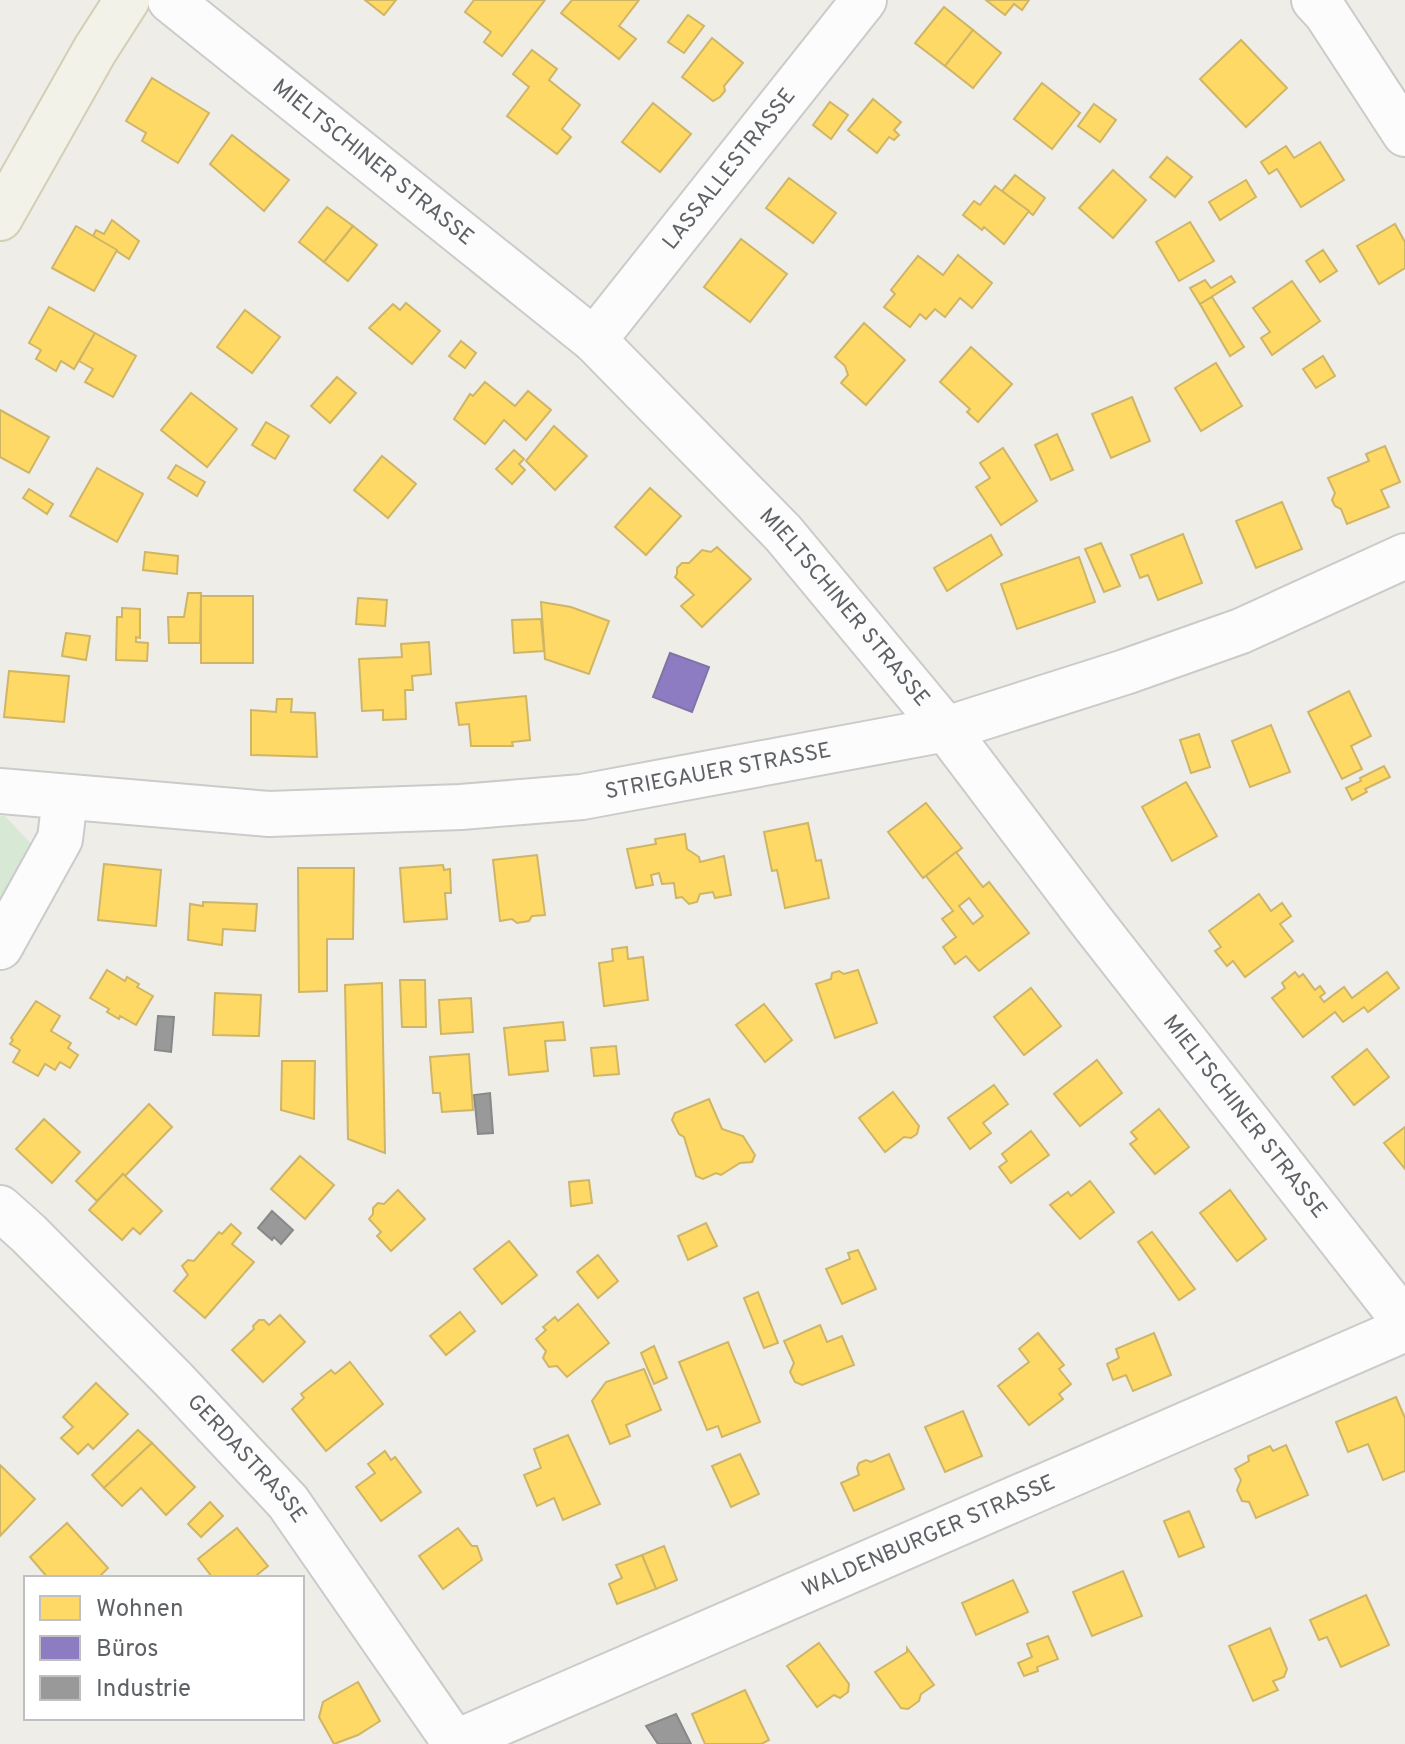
<svg xmlns="http://www.w3.org/2000/svg" width="1405" height="1744" font-family="Overpass,sans-serif">
  <style>
    .green { fill: #d7e9d5 }
    .homes { fill: #ffd966; stroke: #cfb566; stroke-width: 2; fill-rule: evenodd }
    .offices { fill: #8e7cc3; stroke: #8074a7; stroke-width: 2 }
    .industry { fill: #999; stroke: #87888a; stroke-width: 2 }
    .lines { fill: none; stroke-linecap: round; stroke-linejoin: round }
    .minor-casing { stroke: #cacbca; stroke-width: 48 }
    .major-casing { stroke: #d5ceb6; stroke-width: 48 }
    .minor { stroke: #fcfcfc; stroke-width: 44 }
    .major { stroke: #f3f2e9; stroke-width: 44 }
    .labels { text-anchor: middle; dominant-baseline: central; stroke-width: 8; stroke-linejoin: round; paint-order: stroke }
    .street-label { font-size: 22px; fill: #5e6166; stroke: #fff }
  </style>
  <rect width="100%" height="100%" fill="#eeede8"/>
  <!-- green -->
  <polygon class="green" points="0,816 5,816 36,849 0,915"/>
  <!-- homes -->
  <g class="homes">
    <polygon points="365,0 396,0 384,15"/>
    <polygon points="474,0 545,0 502,56 484,42 491,32 465,12"/>
    <polygon points="572,0 639,0 619,26 636,39 619,59 561,13"/>
    <polygon points="986,0 1029,0 1022,10 1014,4 1005,15"/>
    <polygon points="944,7 973,30 945,66 915,43"/>
    <polygon points="688,15 704,26 684,53 668,42"/>
    <polygon points="973,30 1001,53 973,88 945,66"/>
    <polygon points="712,38 743,63 724,86 725,91 720,97 713,101 682,77"/>
    <polygon points="1241,40 1287,88 1246,127 1200,79"/>
    <polygon points="532,50 557,69 549,80 580,105 562,129 571,137 557,154 507,116 529,87 513,74"/>
    <polygon points="152,78 209,113 178,163 142,141 146,133 126,121"/>
    <polygon points="1042,83 1080,113 1052,149 1014,119"/>
    <polygon points="873,99 901,122 894,130 899,135 894,140 889,137 877,153 848,130"/>
    <polygon points="830,102 848,115 831,139 813,125"/>
    <polygon points="653,103 691,134 660,172 622,142"/>
    <polygon points="1094,104 1116,120 1100,142 1078,126"/>
    <polygon points="232,135 289,180 264,211 210,164"/>
    <polygon points="1320,142 1344,180 1301,207 1277,169 1269,174 1261,162 1286,146 1294,158"/>
    <polygon points="1167,157 1192,177 1175,197 1150,177"/>
    <polygon points="1113,170 1146,200 1113,238 1079,208"/>
    <polygon points="1015,175 1045,198 1033,215 1002,191"/>
    <polygon points="789,178 836,213 813,243 766,208"/>
    <polygon points="1246,180 1256,197 1220,220 1209,202"/>
    <polygon points="995,186 1029,211 1004,244 984,227 982,230 963,215 974,201 980,205"/>
    <polygon points="327,207 353,226 324,262 299,242"/>
    <polygon points="112,220 139,241 129,259 93,236 96,230 104,234"/>
    <polygon points="1190,222 1214,261 1179,281 1156,242"/>
    <polygon points="1395,224 1405,242 1405,268 1379,284 1357,246"/>
    <polygon points="76,226 117,250 94,291 52,268"/>
    <polygon points="353,226 377,245 348,281 324,262"/>
    <polygon points="741,239 787,274 750,322 704,287"/>
    <polygon points="1323,250 1337,271 1320,282 1306,261"/>
    <polygon points="958,255 992,283 972,308 960,298 945,317 935,309 926,319 920,314 910,327 884,307 895,294 891,290 918,256 943,275"/>
    <polygon points="1231,276 1235,282 1200,304 1190,288 1205,280 1211,288"/>
    <polygon points="1292,281 1320,321 1272,355 1261,338 1270,332 1253,308"/>
    <polygon points="1212,297 1244,347 1230,356 1200,304"/>
    <polygon points="406,303 440,331 412,364 369,328 393,304 400,310"/>
    <polygon points="49,307 95,333 74,369 61,361 56,371 36,359 41,350 29,343"/>
    <polygon points="245,310 280,337 252,373 217,347"/>
    <polygon points="864,323 905,360 866,405 841,383 848,375 845,366 835,357"/>
    <polygon points="95,333 136,356 113,397 85,382 93,369 79,361"/>
    <polygon points="461,341 476,353 465,368 449,356"/>
    <polygon points="971,347 1012,384 978,422 967,412 970,409 940,382"/>
    <polygon points="1323,356 1335,376 1316,388 1303,369"/>
    <polygon points="1216,363 1242,406 1201,431 1175,388"/>
    <polygon points="337,377 356,393 330,423 311,406"/>
    <polygon points="485,382 515,406 528,391 551,410 526,440 504,420 485,444 454,419 470,394 473,396"/>
    <polygon points="191,393 237,429 207,467 161,430"/>
    <polygon points="1132,397 1150,441 1111,458 1092,414"/>
    <polygon points="0,410 49,437 29,473 0,457"/>
    <polygon points="266,422 289,436 275,459 252,445"/>
    <polygon points="554,426 587,456 555,490 526,461"/>
    <polygon points="1057,434 1073,470 1051,480 1035,445"/>
    <polygon points="1385,446 1400,482 1381,490 1389,507 1347,524 1341,509 1335,506 1332,500 1335,493 1328,478 1369,461 1366,454"/>
    <polygon points="1003,448 1037,501 1001,525 976,487 990,478 980,463"/>
    <polygon points="514,450 524,459 519,464 525,470 512,484 496,469"/>
    <polygon points="382,456 416,484 388,518 354,490"/>
    <polygon points="176,465 205,482 197,496 168,478"/>
    <polygon points="97,468 143,494 117,542 70,516"/>
    <polygon points="650,488 681,516 646,555 615,527"/>
    <polygon points="29,489 53,504 47,514 23,498"/>
    <polygon points="1282,502 1302,549 1256,568 1236,521"/>
    <polygon points="1183,534 1202,583 1158,600 1148,575 1140,578 1131,555"/>
    <polygon points="991,535 1002,555 947,591 934,568"/>
    <polygon points="1101,543 1120,586 1104,592 1085,549"/>
    <polygon points="717,547 751,579 702,627 681,606 694,595 675,577 677,574 677,568 682,563 689,563 702,550 711,552"/>
    <polygon points="145,552 178,556 177,574 143,570"/>
    <polygon points="1079,557 1095,602 1017,629 1001,584"/>
    <polygon points="188,593 201,593 200,643 169,643 168,617 184,617"/>
    <rect x="201" y="596" width="52" height="67"/>
    <polygon points="358,598 387,600 385,626 356,624"/>
    <polygon points="541,602 571,607 609,621 589,674 545,659"/>
    <polygon points="122,608 140,609 140,638 136,637 136,642 148,643 147,661 116,660 117,617 122,617"/>
    <polygon points="541,619 544,651 514,653 512,620"/>
    <polygon points="66,633 90,636 86,660 62,656"/>
    <polygon points="429,642 431,674 412,676 413,690 405,690 406,719 383,720 383,710 362,711 359,659 402,657 401,644"/>
    <polygon points="9,671 69,676 64,722 4,717"/>
    <polygon points="1349,691 1371,736 1351,746 1362,769 1342,779 1308,712"/>
    <polygon points="526,696 530,740 512,742 513,746 471,746 469,724 459,725 456,703"/>
    <polygon points="277,699 292,699 291,712 315,713 317,757 251,755 251,710 276,712"/>
    <polygon points="1271,725 1290,772 1250,787 1232,741"/>
    <polygon points="1199,734 1210,767 1191,773 1180,740"/>
    <polygon points="1384,766 1390,777 1365,789 1367,792 1352,800 1346,788 1361,781 1360,778"/>
    <polygon points="1186,782 1217,836 1172,861 1142,807"/>
    <polygon points="926,803 962,848 923,878 888,832"/>
    <polygon points="808,823 816,861 821,860 829,898 785,908 777,870 772,871 764,832"/>
    <polygon points="685,834 687,849 699,857 700,862 724,856 731,895 715,898 713,892 700,894 697,902 689,904 682,897 676,898 674,883 662,884 659,873 651,875 653,885 636,888 627,849 656,844 655,839"/>
    <path d="M956,852L983,887L989,882L1029,933L979,971L966,956L955,964L943,947L956,937L942,919L953,911L926,876ZM969,898L983,916L973,924L959,906Z"/>
    <polygon points="537,855 545,915 532,916 529,921 517,923 512,919 500,921 493,860"/>
    <polygon points="104,864 161,870 156,926 98,920"/>
    <polygon points="443,865 444,870 450,869 451,893 445,893 447,919 404,922 400,868"/>
    <polygon points="298,868 354,868 353,939 327,939 327,991 299,992"/>
    <polygon points="1259,894 1271,911 1282,903 1291,916 1280,924 1293,941 1245,977 1233,961 1227,966 1215,951 1221,947 1209,931"/>
    <polygon points="203,902 257,904 255,931 223,929 222,945 188,940 190,904 203,906"/>
    <polygon points="627,947 628,959 643,957 648,1000 604,1006 599,963 613,961 612,949"/>
    <polygon points="107,970 125,981 127,977 139,984 137,987 153,996 136,1025 120,1016 119,1019 107,1012 109,1009 90,998"/>
    <polygon points="858,970 877,1023 835,1038 816,984 831,979 832,973 839,971 844,974"/>
    <polygon points="1295,972 1299,977 1303,974 1315,990 1320,986 1325,993 1320,997 1324,1002 1344,987 1352,998 1387,972 1399,988 1368,1012 1364,1007 1343,1022 1335,1012 1303,1037 1272,998 1285,988 1282,983"/>
    <polygon points="400,980 425,980 426,1027 402,1027"/>
    <polygon points="382,983 385,1153 348,1139 345,985"/>
    <polygon points="1031,988 1061,1026 1024,1055 994,1017"/>
    <polygon points="215,993 261,995 259,1036 213,1035"/>
    <polygon points="471,998 473,1032 441,1034 439,1000"/>
    <polygon points="36,1001 60,1016 51,1031 71,1043 68,1048 78,1055 70,1068 60,1062 55,1070 45,1064 38,1076 13,1062 20,1050 10,1044 13,1040 11,1038"/>
    <polygon points="764,1004 792,1040 765,1062 736,1025"/>
    <polygon points="563,1022 565,1040 545,1041 548,1071 509,1075 504,1028"/>
    <polygon points="616,1046 619,1074 594,1076 591,1048"/>
    <polygon points="1367,1049 1389,1077 1354,1105 1332,1077"/>
    <polygon points="469,1054 473,1110 442,1112 440,1093 433,1093 430,1057"/>
    <polygon points="1097,1060 1122,1093 1080,1126 1054,1094"/>
    <polygon points="282,1061 315,1061 314,1119 281,1110"/>
    <polygon points="994,1085 1008,1104 983,1123 991,1133 970,1149 948,1118"/>
    <polygon points="893,1092 919,1126 917,1134 911,1138 904,1137 885,1152 859,1118"/>
    <polygon points="709,1099 722,1129 743,1136 755,1155 752,1162 740,1163 721,1175 716,1173 703,1179 696,1176 684,1137 679,1134 672,1120 675,1113"/>
    <polygon points="149,1104 172,1127 125,1176 123,1174 97,1201 76,1181"/>
    <polygon points="1159,1109 1189,1147 1155,1174 1130,1144 1137,1139 1131,1132"/>
    <polygon points="44,1119 80,1152 52,1183 16,1149"/>
    <polygon points="1405,1127 1405,1169 1384,1143"/>
    <polygon points="1031,1131 1049,1155 1011,1183 999,1167 1007,1161 1002,1154"/>
    <polygon points="300,1156 334,1185 305,1219 271,1189"/>
    <polygon points="123,1174 162,1211 140,1234 133,1228 122,1240 89,1210"/>
    <polygon points="589,1180 592,1203 571,1206 569,1182"/>
    <polygon points="1090,1181 1114,1212 1080,1239 1050,1205 1068,1192 1071,1196"/>
    <polygon points="398,1190 425,1219 391,1251 377,1236 381,1232 369,1219 373,1214 373,1208 378,1203 384,1204"/>
    <polygon points="1230,1190 1266,1239 1237,1261 1200,1213"/>
    <polygon points="706,1223 717,1246 688,1260 678,1236"/>
    <polygon points="231,1224 241,1233 232,1244 254,1262 205,1318 174,1291 188,1275 182,1266 188,1260 194,1261 219,1232 222,1234"/>
    <polygon points="1152,1232 1195,1289 1179,1300 1138,1242"/>
    <polygon points="509,1241 537,1275 502,1304 474,1269"/>
    <polygon points="858,1250 876,1289 842,1304 826,1269 850,1259 848,1253"/>
    <polygon points="598,1255 618,1281 598,1298 577,1272"/>
    <polygon points="758,1292 778,1343 764,1348 744,1298"/>
    <polygon points="578,1304 609,1343 567,1377 557,1366 549,1367 543,1358 546,1351 536,1339 546,1330 543,1327 555,1317 558,1321"/>
    <polygon points="460,1312 475,1331 446,1355 430,1336"/>
    <polygon points="280,1315 305,1342 263,1382 232,1350 254,1329 253,1326 259,1320 264,1320 269,1325"/>
    <polygon points="820,1325 827,1342 842,1336 854,1365 802,1385 795,1382 790,1372 794,1363 784,1341"/>
    <polygon points="1038,1333 1064,1365 1059,1369 1071,1384 1059,1394 1063,1399 1029,1425 998,1386 1029,1362 1019,1349"/>
    <polygon points="1154,1333 1171,1375 1133,1391 1126,1375 1113,1380 1107,1364 1119,1358 1116,1349"/>
    <polygon points="728,1342 760,1422 722,1437 718,1426 707,1430 679,1362"/>
    <polygon points="654,1346 667,1378 654,1384 641,1353"/>
    <polygon points="350,1362 383,1404 326,1451 292,1409 304,1398 301,1394 331,1370 335,1374"/>
    <polygon points="644,1369 661,1410 626,1425 630,1436 610,1444 592,1401 606,1382"/>
    <polygon points="96,1383 128,1414 93,1449 88,1444 78,1454 61,1438 73,1427 63,1417"/>
    <polygon points="1396,1397 1405,1418 1405,1471 1383,1480 1368,1444 1348,1452 1336,1422"/>
    <polygon points="963,1411 982,1456 945,1472 925,1427"/>
    <polygon points="138,1430 152,1443 104,1488 92,1475"/>
    <polygon points="568,1435 600,1504 563,1520 554,1498 537,1506 524,1475 541,1468 534,1449"/>
    <polygon points="152,1443 195,1487 166,1515 141,1488 122,1506 104,1488"/>
    <polygon points="1286,1445 1308,1495 1256,1518 1249,1502 1242,1501 1237,1490 1241,1480 1235,1469 1249,1461 1248,1456 1270,1446 1273,1451"/>
    <polygon points="385,1451 391,1460 395,1457 421,1492 381,1521 356,1487 375,1473 368,1464"/>
    <polygon points="740,1454 759,1494 731,1507 712,1466"/>
    <polygon points="889,1454 904,1489 854,1511 841,1483 859,1475 857,1468 859,1463 866,1460 871,1462"/>
    <polygon points="0,1465 35,1499 0,1536"/>
    <polygon points="210,1502 223,1516 201,1537 188,1524"/>
    <polygon points="1189,1511 1204,1547 1179,1557 1164,1521"/>
    <polygon points="67,1523 108,1568 98,1578 48,1578 30,1557"/>
    <polygon points="237,1528 268,1566 253,1578 213,1578 198,1559"/>
    <polygon points="458,1528 472,1546 477,1546 482,1560 443,1589 419,1556"/>
    <polygon points="664,1546 677,1580 656,1589 642,1555"/>
    <polygon points="642,1555 656,1589 617,1604 609,1584 622,1578 616,1565"/>
    <polygon points="1123,1571 1142,1616 1092,1636 1073,1592"/>
    <polygon points="1013,1580 1028,1612 976,1635 962,1603"/>
    <polygon points="1366,1595 1389,1645 1341,1667 1327,1637 1319,1640 1310,1620"/>
    <polygon points="1270,1628 1287,1669 1284,1677 1273,1681 1278,1690 1253,1701 1229,1646"/>
    <polygon points="1048,1636 1058,1659 1037,1667 1038,1671 1024,1676 1018,1663 1032,1657 1027,1644"/>
    <polygon points="819,1643 849,1684 848,1692 840,1698 834,1695 817,1707 787,1666"/>
    <polygon points="907,1648 934,1685 921,1694 919,1701 908,1709 901,1708 875,1672 907,1652"/>
    <polygon points="358,1682 380,1721 358,1735 334,1744 319,1717 323,1702"/>
    <polygon points="745,1690 769,1740 761,1744 705,1744 692,1714"/>
  </g>
  <!-- offices -->
  <polygon class="offices" points="670,653 709,667 692,712 653,697"/>
  <!-- industry -->
  <g class="industry">
    <polygon points="158,1016 174,1017 171,1052 155,1050"/>
    <polygon points="490,1093 493,1133 478,1134 474,1095"/>
    <polygon points="272,1211 293,1230 281,1244 274,1237 272,1240 258,1228"/>
    <polygon points="676,1714 691,1744 658,1744 646,1726"/>
  </g>
  <g class="lines">
    <defs>
      <g id="minor">
        <path id="s1" d="M170,0L594,340L783,533L946,729L1092,922L1405,1322"/>
        <polyline points="1314,0 1326,13 1405,134"/>
        <path id="s2" d="M594,340L864,0"/>
        <path id="s3" d="M0,791L269,814L461,807L582,797L946,729L1125,672L1241,631L1405,556"/>
        <polyline points="0,947 60,839 65,798"/>
        <path id="s4" d="M0,1208L29,1234L174,1380L288,1502L455,1743"/>
        <path id="s5" d="M452,1744L1405,1329"/>
      </g>
      <polyline id="major" points="0,218 95,50 127,0"/>
    </defs>
    <!-- minor casing -->
    <use href="#minor" class="minor-casing"/>
    <!-- major casing -->
    <use href="#major" class="major-casing"/>
    <!-- minor -->
    <use href="#minor" class="minor"/>
    <!-- major -->
    <use href="#major" class="major"/>
  </g>
  <g class="labels">
    <!-- street labels -->
    <g class="street-label">
      <text stroke="none"><textPath href="#s1" startOffset="260">MIELTSCHINER STRASSE</textPath></text>
      <text stroke="none"><textPath href="#s2" startOffset="218">LASSALLESTRASSE</textPath></text>
      <text stroke="none"><textPath href="#s1" startOffset="910">MIELTSCHINER STRASSE</textPath></text>
      <text stroke="none"><textPath href="#s3" startOffset="722">STRIEGAUER STRASSE</textPath></text>
      <text stroke="none"><textPath href="#s1" startOffset="1558">MIELTSCHINER STRASSE</textPath></text>
      <text stroke="none"><textPath href="#s4" startOffset="352">GERDASTRASSE</textPath></text>
      <text stroke="none"><textPath href="#s5" startOffset="520">WALDENBURGER STRASSE</textPath></text>
    </g>
  </g>
  <!-- legend -->
  <rect x="24" y="1576" width="280" height="144" fill="#ffffff" stroke="#bfc0c2" stroke-width="2"/>
  <rect x="40" y="1596" width="40" height="24" fill="#ffd966" stroke="#bfc0c2" stroke-width="2"/>
  <text x="96" y="1616" font-size="24" fill="#5e6166">Wohnen</text>
  <rect x="40" y="1636" width="40" height="24" fill="#8e7cc3" stroke="#bfc0c2" stroke-width="2"/>
  <text x="96" y="1656" font-size="24" fill="#5e6166">Büros</text>
  <rect x="40" y="1676" width="40" height="24" fill="#999999" stroke="#bfc0c2" stroke-width="2"/>
  <text x="96" y="1696" font-size="24" fill="#5e6166">Industrie</text>
</svg>
